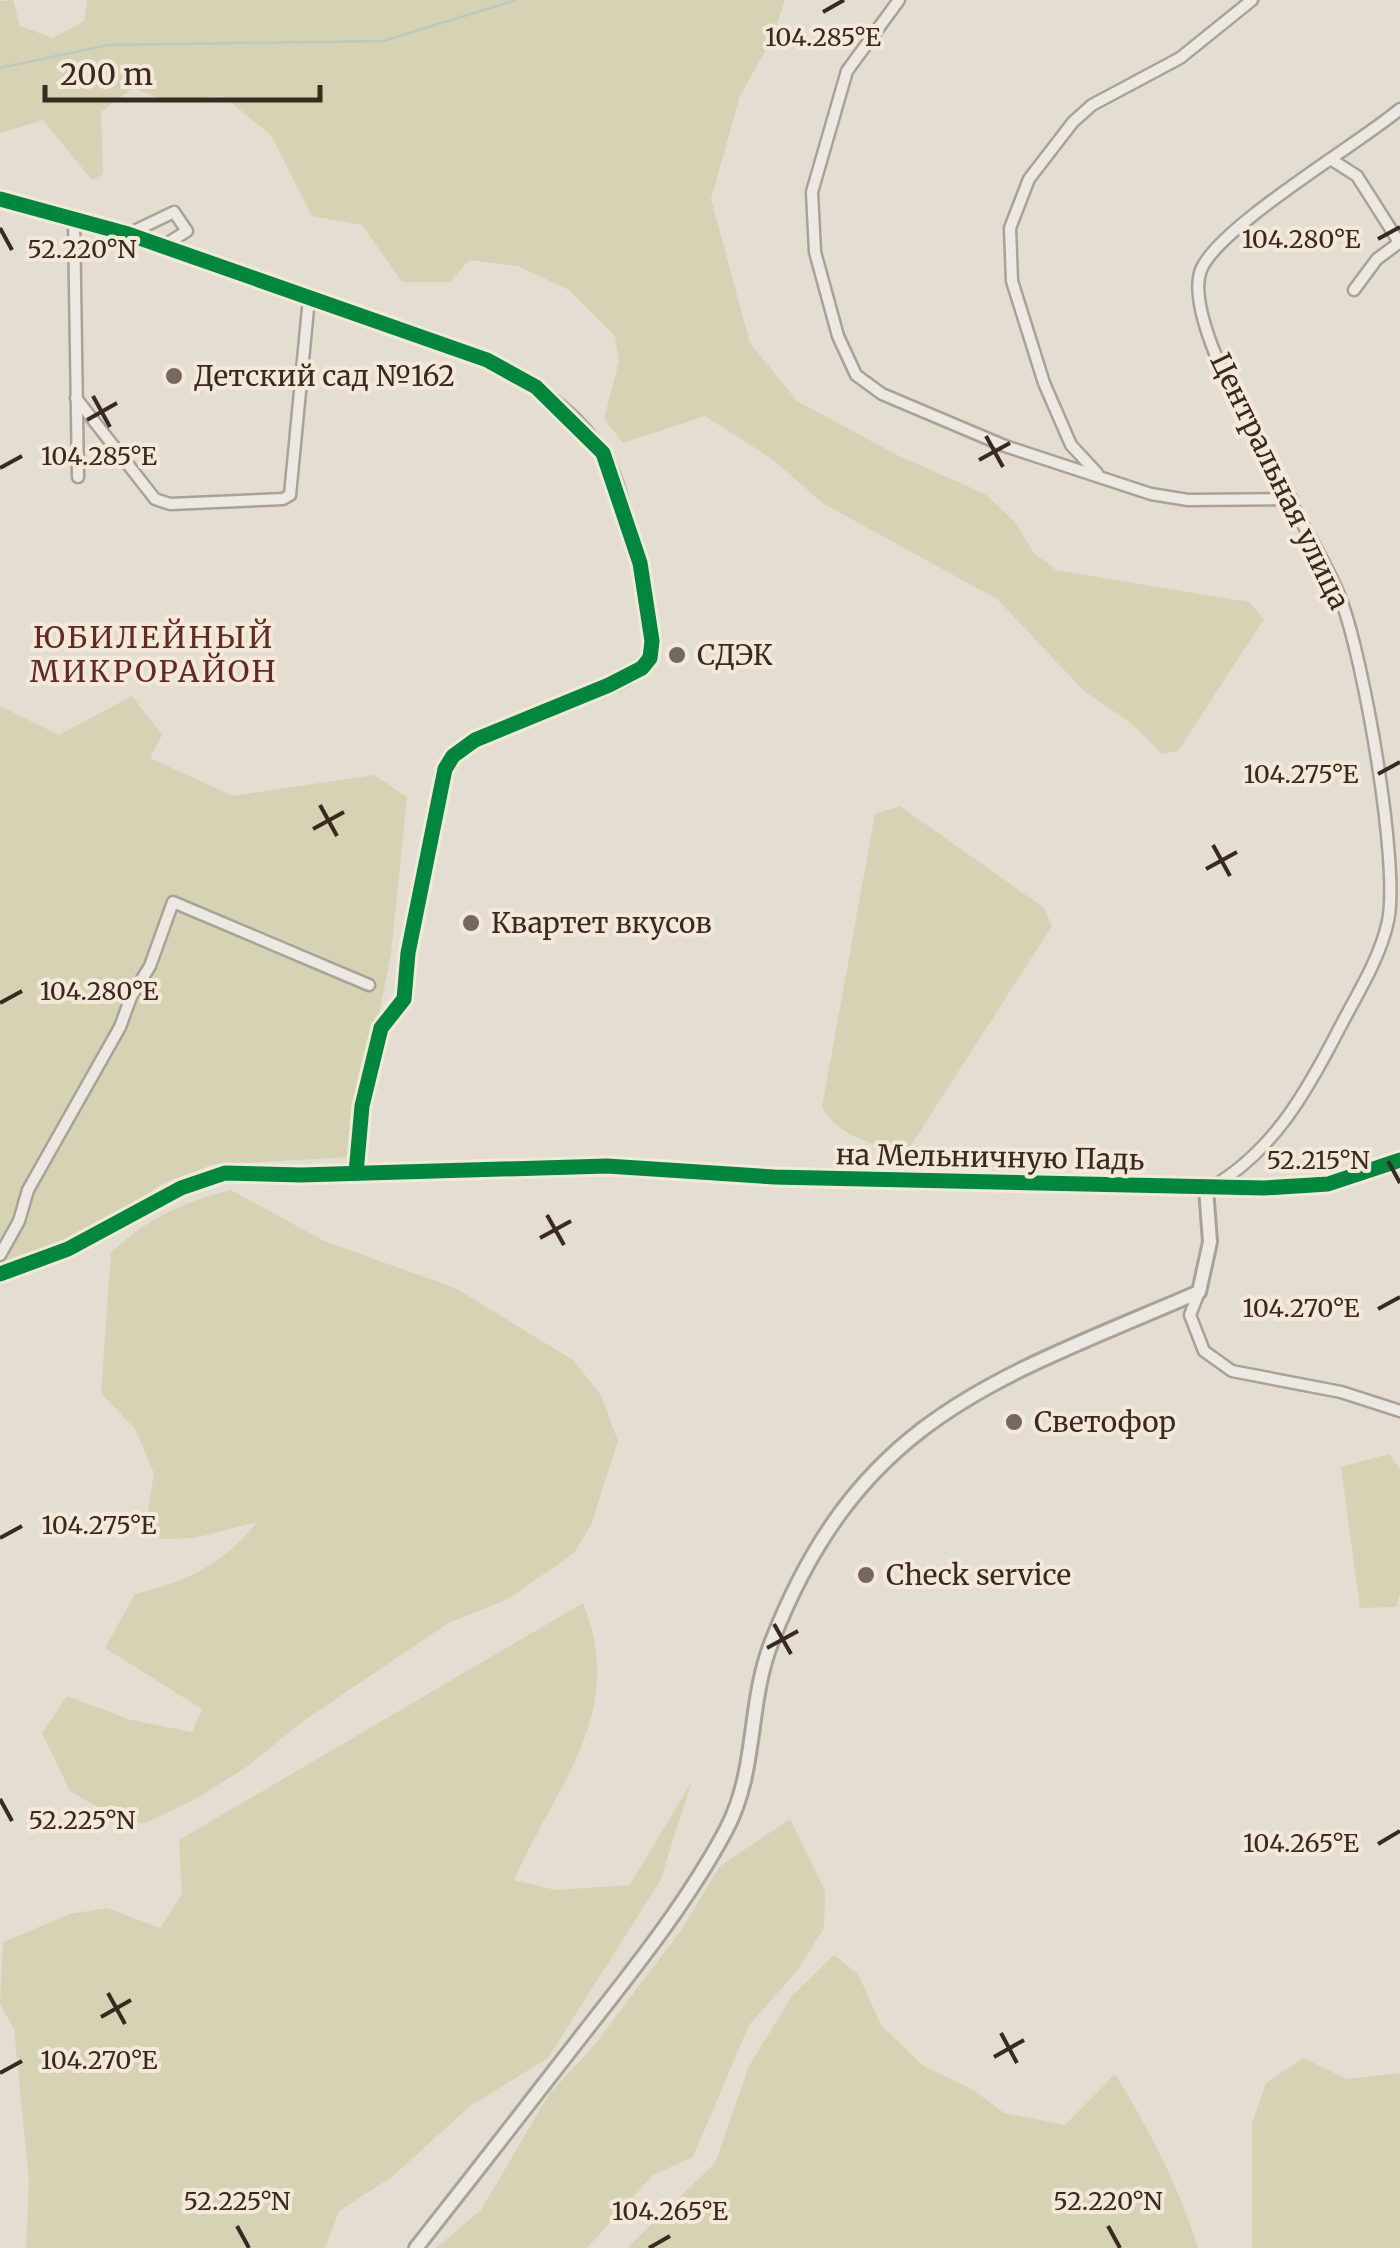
<svg xmlns="http://www.w3.org/2000/svg" width="1400" height="2248" font-family="Merriweather,serif">
  <style>
    .green { fill: #d6d3b4 }
    .lines { fill: none; stroke-linecap: round; stroke-linejoin: round }
    .stream { stroke: #bbc9bf; stroke-width: 2.5 }
    .minor-casing { stroke: #aaa299; stroke-width: 15 }
    .tertiary-casing { stroke: #aaa299; stroke-width: 18 }
    .minor { stroke: #ece8e2; stroke-width: 10 }
    .tertiary { stroke: #ece8e2; stroke-width: 12 }
    .cycleway-casing { stroke: #f4e9d8; stroke-width: 21 }
    .cycleway { stroke: #00873e; stroke-width: 15 }
    .ticks { fill: none; stroke: #392a21; stroke-width: 4 }
    .poi-dot { fill: #75695f; stroke: #f4e9d8; stroke-width: 4 }
    .labels { text-anchor: middle; dominant-baseline: central; stroke-width: 8; stroke-linejoin: round; paint-order: stroke }
    .poi-label { font-size: 28px; fill: #392a21; stroke: #f4e9d8; text-anchor: start }
    .street-label { font-size: 28px; fill: #392a21; stroke: #f4e9d8 }
    .neighbourhood-label { font-size: 30px; letter-spacing: 2.5px; fill: #632923; stroke: #f4e9d8 }
    .ticks-label { font-size: 25px; text-anchor: middle; fill: #392a21; stroke: #f4e9d8; stroke-width: 8; stroke-linejoin: round; paint-order: stroke }
  </style>
  <rect width="100%" height="100%" fill="#e4ddd1"/>
  <!-- green -->
  <g class="green">
    <polygon points="13,0 20,26 53,38 84,21 87,0 785,0 773,37 740,96 711,199 750,343 797,401 899,456 985,494 1014,521 1034,553 1056,570 1249,602 1264,619 1178,751 1162,754 1132,724 1084,691 997,599 824,504 772,459 705,416 623,443 604,419 619,361 615,336 569,290 518,266 469,260 450,282 402,282 362,225 312,216 271,135 223,96 168,102 133,88 101,112 103,174 92,180 43,120 0,133 0,1"/>
    <polygon points="132,696 162,735 150,758 233,796 374,775 407,797 391,954 351,1157 212,1165 166,1182 100,1223 33,1256 0,1265 0,706 59,735"/>
    <path d="M900,806L1044,908L1052,926L906,1153C875,1144 837,1137 822,1107L875,814Z"/>
    <path d="M231,1190L324,1241L455,1288L573,1360L601,1395L618,1441L591,1525L574,1553L508,1599L448,1623L302,1722L248,1766L194,1800L143,1824L110,1814L70,1791L42,1733L67,1696L131,1720L192,1732L202,1709L105,1648L135,1594C186,1582 224,1564 257,1522L195,1538L159,1539L146,1524L154,1473L135,1429L101,1393L111,1253C147,1218 183,1202 231,1190Z"/>
    <polygon points="1389,1454 1400,1469 1400,1593 1396,1607 1360,1608 1341,1467"/>
    <path d="M583,1603C628,1714 556,1784 514,1880L555,1890L630,1885L692,1781L660,1881L548,2058L469,2107L393,2176L339,2211L325,2248H26L29,2181L14,2029L0,2004L3,1942L70,1914L107,1908L160,1928L182,1894L179,1840Z"/>
    <polygon points="790,1819 825,1891 824,1928 797,1971 749,2025 693,2157 653,2175 587,2248 436,2248 481,2210 549,2094 592,2048 682,1929 720,1866"/>
    <path d="M834,1955L858,1974L881,2025L923,2066L972,2089L1004,2113L1065,2125L1115,2074C1150,2131 1178,2184 1198,2248H627L715,2163L749,2066L792,1996Z"/>
    <polygon points="1303,2058 1347,2079 1400,2073 1400,2248 1252,2248 1252,2123 1266,2083"/>
  </g>
  <g class="lines">
    <!-- stream -->
    <polyline class="stream" points="0,68 108,45 383,41 516,0"/>
    <defs>
      <g id="minor">
        <polyline points="899,0 847,71 812,192 815,252 838,336 856,375 882,394 1005,446 1151,494 1188,500 1292,499"/>
        <polyline points="1332,160 1357,176 1399,242"/>
        <polyline points="128,234 174,212 187,231 163,246"/>
        <polyline points="1354,290 1377,259 1400,242"/>
        <polyline points="76,398 155,499 170,504 283,499 290,495 309,298"/>
        <polyline points="1097,473 1071,445 1044,383 1012,281 1010,228 1029,179 1073,122 1092,105 1180,58 1252,0"/>
        <path d="M78,477L74,221L135,237C192,257 249,277 307,297C408,332 542,357 604,454C621,481 625,518 635,548C642,570 659,640 649,660C627,701 478,713 445,769L408,953L404,999L381,1028L362,1106L356,1173"/>
        <path d="M1212,1187C1273,1151 1306,1093 1338,1031C1356,996 1380,959 1388,921C1400,864 1363,657 1341,600C1315,530 1177,332 1201,270C1218,227 1357,145 1400,109"/>
        <polyline points="0,1255 19,1221 28,1190 120,1027 131,997 150,966 173,902 369,985"/>
        <polyline points="1199,1292 1190,1315 1204,1351 1232,1371 1341,1392 1400,1411"/>
      </g>
      <g id="tertiary">
        <polyline points="0,199 74,221"/>
        <polyline points="0,1274 68,1249 181,1188 225,1173 301,1175 607,1166 774,1177 1264,1188 1328,1184 1400,1160"/>
        <path d="M416,2248C472,2177 528,2105 583,2034C634,1969 687,1903 726,1830C758,1770 747,1704 772,1641C860,1416 995,1380 1199,1292L1210,1242L1206,1188"/>
      </g>
    </defs>
    <!-- minor casing -->
    <use href="#minor" class="minor-casing"/>
    <!-- tertiary casing -->
    <use href="#tertiary" class="tertiary-casing"/>
    <!-- minor -->
    <use href="#minor" class="minor"/>
    <!-- tertiary -->
    <use href="#tertiary" class="tertiary"/>
    <defs>
      <g id="cycleway">
        <polyline points="0,199 128,234 487,360 536,387 603,453 640,563 652,641 650,658 642,668 609,685 475,740 453,756 445,769 408,953 404,999 381,1028 362,1106 356,1173"/>
        <polyline points="0,1274 68,1249 181,1188 225,1173 301,1175 607,1166 774,1177 1264,1188 1328,1184 1400,1160"/>
      </g>
    </defs>
    <!-- cycleway casing -->
    <use href="#cycleway" class="cycleway-casing"/>
    <!-- cycleway -->
    <use href="#cycleway" class="cycleway"/>
  </g>
  <!-- ticks -->
  <path class="ticks" d="M823,12L844,0M0,228L12,250M1378,239L1400,227M93,396L110,427M87,420L117,403M986,436L1003,467M979,460L1010,443M0,468L22,456M1378,774L1400,762M320,805L337,836M313,829L344,812M1213,845L1230,876M1206,869L1237,852M0,1003L22,991M1388,1161L1400,1183M547,1215L564,1245M540,1238L571,1221M1378,1309L1400,1297M0,1538L22,1526M774,1624L791,1654M767,1648L798,1631M0,1799L12,1821M1378,1844L1400,1831M108,1993L125,2024M101,2017L131,2000M1001,2033L1017,2063M994,2057L1024,2040M0,2073L22,2061M237,2226L249,2248M1108,2226L1120,2248M649,2248L670,2236"/>
  <!-- markers -->
  <g class="poi-dot">
    <circle cx="174" cy="376" r="10"/>
    <circle cx="677" cy="655" r="10"/>
    <circle cx="471" cy="923" r="10"/>
    <circle cx="1014" cy="1422" r="10"/>
    <circle cx="866" cy="1575" r="10"/>
  </g>
  <g class="labels">
    <!-- poi labels -->
    <g class="poi-label">
      <text x="194" y="376">Детский сад №162</text>
      <text x="697" y="655">СДЭК</text>
      <text x="491" y="923">Квартет вкусов</text>
      <text x="1034" y="1422">Светофор</text>
      <text x="886" y="1575">Check service</text>
    </g>
    <!-- street labels -->
    <g class="street-label">
      <text transform="translate(1280 481) rotate(64)">Центральная улица</text>
      <text transform="translate(990 1157) rotate(1)">на Мельничную Падь</text>
    </g>
    <!-- neighbourhood labels -->
    <g class="neighbourhood-label">
      <text x="154" y="637">ЮБИЛЕЙНЫЙ<tspan x="154" dy="34">МИКРОРАЙОН</tspan></text>
    </g>
  </g>
  <g class="ticks-label">
    <text x="823" y="46">104.285°E</text>
    <text x="1301" y="248">104.280°E</text>
    <text x="82" y="258">52.220°N</text>
    <text x="99" y="465">104.285°E</text>
    <text x="1301" y="783">104.275°E</text>
    <text x="99" y="1000">104.280°E</text>
    <text x="1318" y="1169">52.215°N</text>
    <text x="1301" y="1317">104.270°E</text>
    <text x="99" y="1534">104.275°E</text>
    <text x="82" y="1829">52.225°N</text>
    <text x="1301" y="1852">104.265°E</text>
    <text x="99" y="2069">104.270°E</text>
    <text x="237" y="2210">52.225°N</text>
    <text x="1108" y="2210">52.220°N</text>
    <text x="670" y="2220">104.265°E</text>
  </g>
  <!-- scale -->
  <path d="M45 85v15h275v-15" fill="none" stroke="#392a21" stroke-width="5"/>
  <text x="60" y="85" font-size="30" fill="#392a21" stroke="#f4e9d8" stroke-width="8" paint-order="stroke">200 m</text>
</svg>
